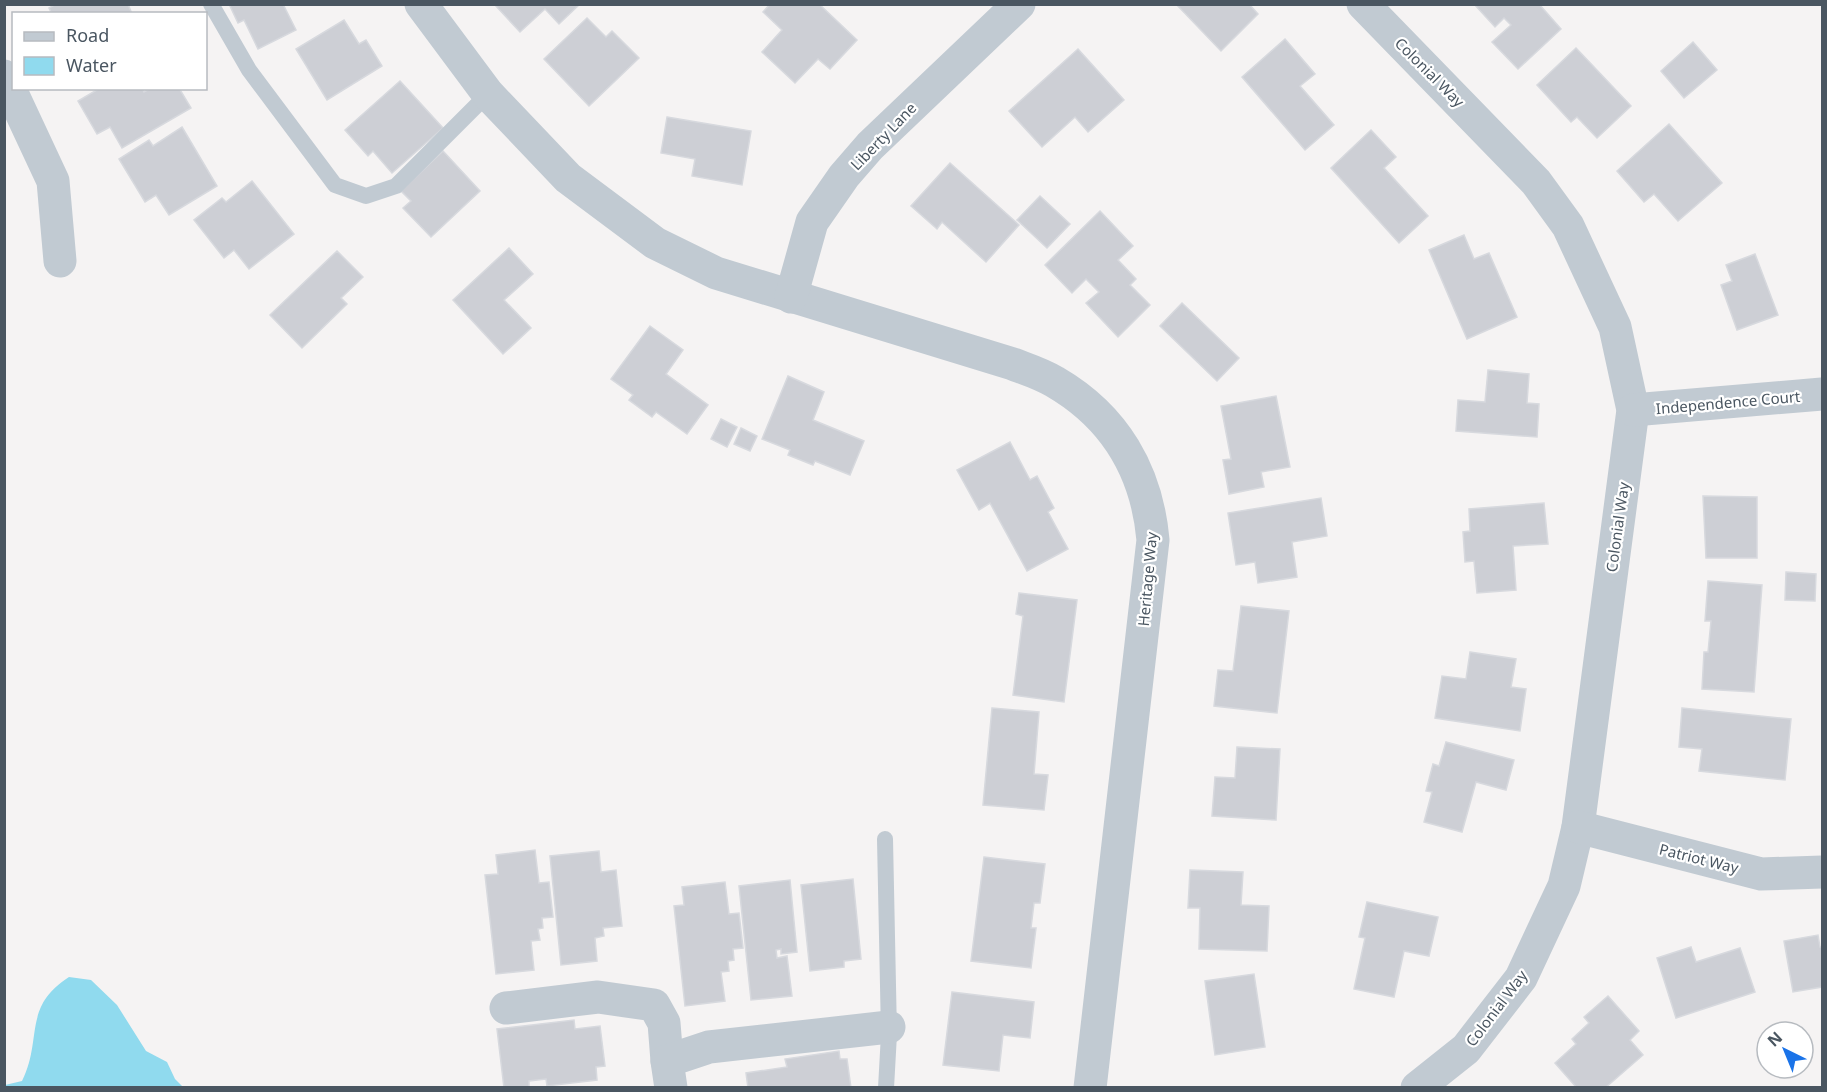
<svg xmlns="http://www.w3.org/2000/svg" width="1827" height="1092" font-family="'Noto Sans',sans-serif">
  <style>
    .water { fill: #90daee }
    .building { fill: #cdcfd5; stroke: #d7d9de; stroke-width: 1.5 }
    .lines { fill: none; stroke-linecap: round; stroke-linejoin: round }
    .service { stroke: #c1cad2; stroke-width: 16 }
    .minor { stroke: #c1cad2; stroke-width: 33 }
    .labels { text-anchor: middle; dominant-baseline: central; stroke-width: 4.5; stroke-linejoin: round; paint-order: stroke }
    .street-label { font-size: 15px; fill: #4a5661; stroke: #fff }
  </style>
  <rect width="100%" height="100%" fill="#f5f3f3"/>
  <!-- water -->
  <path class="water" d="M69,977L91,980L117,1005L146,1051L167,1062L175,1079L183,1087H5V1085L22,1081C43,1039 22,1007 69,977Z"/>
  <!-- building -->
  <g class="building">
    <polygon points="56,4 128,4 132,14 52,14 49,8"/>
    <polygon points="229,4 287,4 284,6 296,30 258,49 244,20 238,23"/>
    <polygon points="580,4 559,24 545,9 520,32 495,5"/>
    <polygon points="770,4 819,4 857,40 830,69 818,59 795,83 762,52 782,30 763,12"/>
    <polygon points="1176,4 1249,4 1258,14 1221,51"/>
    <polygon points="1474,4 1539,4 1561,29 1518,69 1492,42 1511,25 1504,18 1495,27"/>
    <polygon points="587,18 606,37 612,31 639,58 589,106 544,59"/>
    <polygon points="344,20 359,44 366,40 382,66 327,100 296,49"/>
    <polygon points="1285,39 1315,74 1300,86 1334,125 1305,150 1242,77"/>
    <polygon points="1693,42 1717,70 1684,98 1661,71"/>
    <polygon points="1576,48 1631,106 1597,138 1577,117 1571,122 1537,85"/>
    <polygon points="1078,49 1124,100 1088,132 1075,117 1042,147 1009,111"/>
    <polygon points="400,81 443,128 392,173 373,151 368,156 345,130"/>
    <polygon points="100,88 142,88 144,92 151,88 179,88 191,108 122,148 110,127 97,134 78,101"/>
    <polygon points="667,117 751,131 742,185 692,176 695,159 661,153"/>
    <polygon points="1669,124 1722,183 1678,221 1654,194 1644,202 1617,171"/>
    <polygon points="182,127 217,186 169,215 156,195 145,202 119,159 149,140 153,146"/>
    <polygon points="1371,130 1396,157 1384,168 1428,216 1399,243 1331,168"/>
    <polygon points="443,151 480,191 431,237 403,208 411,201 401,191"/>
    <polygon points="950,163 1019,225 986,262 942,222 937,229 911,206"/>
    <polygon points="252,181 294,234 249,269 234,250 224,258 194,220 222,198 226,202"/>
    <polygon points="1040,196 1070,224 1047,248 1017,220"/>
    <polygon points="1100,211 1133,246 1118,260 1136,279 1130,285 1150,305 1118,337 1086,303 1099,292 1086,279 1072,293 1045,265"/>
    <polygon points="1464,235 1474,259 1489,253 1517,317 1467,339 1429,250"/>
    <polygon points="509,248 533,274 504,300 531,328 503,354 453,300"/>
    <polygon points="337,251 363,277 341,298 347,304 302,348 270,315"/>
    <polygon points="1755,254 1778,315 1737,330 1721,285 1732,281 1726,265"/>
    <polygon points="1182,303 1239,358 1217,381 1160,326"/>
    <polygon points="650,326 683,350 666,374 708,405 687,434 656,412 652,417 629,400 633,395 611,379"/>
    <polygon points="1488,370 1529,374 1527,403 1539,404 1537,437 1456,431 1458,400 1485,402"/>
    <polygon points="788,376 824,392 813,420 864,441 850,475 815,461 813,465 788,455 790,450 762,439"/>
    <polygon points="1276,396 1290,467 1261,472 1264,487 1229,494 1223,460 1231,459 1221,406"/>
    <polygon points="721,419 737,427 727,447 711,439"/>
    <polygon points="741,428 757,436 750,451 734,444"/>
    <polygon points="1010,442 1030,480 1037,476 1054,508 1048,512 1068,549 1027,571 990,503 979,510 957,470"/>
    <polygon points="1703,496 1757,497 1757,558 1706,558"/>
    <polygon points="1321,498 1327,536 1292,542 1297,577 1258,583 1255,562 1236,565 1228,513"/>
    <polygon points="1544,503 1548,544 1513,546 1516,590 1477,593 1474,561 1465,562 1463,532 1470,531 1469,509"/>
    <polygon points="1786,572 1816,574 1815,601 1785,600"/>
    <polygon points="1708,581 1762,585 1754,692 1702,689 1704,652 1708,652 1711,621 1705,621"/>
    <polygon points="1019,593 1077,600 1064,702 1013,695 1023,616 1016,614"/>
    <polygon points="1241,606 1289,611 1277,713 1214,706 1218,670 1233,671"/>
    <polygon points="1470,652 1516,659 1511,687 1526,689 1520,731 1435,718 1442,676 1466,679"/>
    <polygon points="992,708 1039,712 1034,774 1048,775 1044,810 983,805"/>
    <polygon points="1682,708 1791,719 1785,780 1699,771 1702,749 1679,747"/>
    <polygon points="1446,742 1514,760 1506,790 1476,782 1462,832 1424,822 1432,792 1426,791 1433,764 1439,766"/>
    <polygon points="1237,747 1280,749 1276,820 1212,816 1215,777 1235,778"/>
    <polygon points="535,850 539,883 549,882 553,917 542,918 543,928 538,929 540,940 531,941 534,970 496,974 485,875 498,874 496,855"/>
    <polygon points="599,851 601,872 616,870 622,926 603,928 604,936 595,938 597,961 561,965 550,856"/>
    <polygon points="984,857 1045,864 1040,903 1034,903 1031,928 1036,928 1031,968 971,961"/>
    <polygon points="1190,870 1243,872 1241,905 1269,906 1267,951 1199,949 1200,908 1188,908"/>
    <polygon points="853,879 861,959 844,961 844,967 810,971 801,885"/>
    <polygon points="790,880 797,952 781,954 781,949 776,950 777,958 787,956 792,996 751,1000 739,886"/>
    <polygon points="725,882 729,914 739,913 743,948 733,949 734,960 728,961 729,971 721,972 725,1001 685,1006 674,906 684,905 682,887"/>
    <polygon points="1367,902 1438,917 1429,956 1404,951 1394,997 1354,989 1365,938 1359,937"/>
    <polygon points="1818,935 1820,947 1822,947 1822,987 1793,992 1784,941"/>
    <polygon points="1691,947 1696,962 1740,948 1755,992 1676,1018 1657,958"/>
    <polygon points="1254,974 1265,1047 1215,1055 1205,981"/>
    <polygon points="952,992 1034,1002 1030,1038 1003,1035 999,1071 943,1065"/>
    <polygon points="1608,996 1639,1031 1630,1040 1643,1055 1605,1088 1577,1088 1555,1063 1576,1044 1572,1039 1589,1023 1584,1017"/>
    <polygon points="574,1020 575,1029 600,1026 605,1066 596,1067 597,1080 547,1086 546,1079 529,1081 529,1088 504,1088 497,1029"/>
    <polygon points="839,1051 840,1059 847,1059 851,1088 748,1088 746,1073 787,1067 785,1059"/>
  </g>
  <g class="lines">
    <!-- service -->
    <g class="service">
      <polyline points="211,4 249,70 335,185 366,196 396,186 488,94"/>
      <polyline points="885,839 889,1034 886,1088"/>
    </g>
    <!-- minor -->
    <g class="minor">
      <path d="M421,4L488,94L568,178L655,243L716,273L1013,364C1026,369 1042,374 1055,382C1115,417 1147,472 1153,540L1090,1088"/>
      <polyline points="1363,4 1536,182 1568,226 1615,327 1633,410 1578,827 1564,886 1521,978 1466,1049 1417,1088"/>
      <polyline points="4,76 53,181 60,261"/>
      <polyline points="791,297 812,222 844,176 870,146 1019,4"/>
      <polyline points="1633,410 1822,394"/>
      <polyline points="1578,827 1761,874 1822,872"/>
      <polyline points="506,1008 598,997 654,1005 664,1023 667,1061"/>
      <polyline points="671,1088 667,1061 709,1047 889,1027"/>
    </g>
  </g>
  <g class="labels">
    <!-- street labels -->
    <g class="street-label">
      <text transform="translate(1430 72) rotate(45)">Colonial Way</text>
      <text transform="translate(883 136) rotate(-46)">Liberty Lane</text>
      <text transform="translate(1728 402) rotate(-5)">Independence Court</text>
      <text transform="translate(1617 527) rotate(-82)">Colonial Way</text>
      <text transform="translate(1147 579) rotate(-85)">Heritage Way</text>
      <text transform="translate(1699 858) rotate(14)">Patriot Way</text>
      <text transform="translate(1496 1008) rotate(-53)">Colonial Way</text>
    </g>
  </g>
  <!-- border -->
  <rect width="1827" height="1092" fill="none" stroke="#4a5661" stroke-width="12"/>
  <!-- legend -->
  <rect x="12" y="12" width="195" height="78" fill="#ffffff" stroke="#b7bbc0" stroke-width="1.5"/>
  <rect x="24" y="32" width="30" height="9" fill="#c1cad2" stroke="#b7bbc0" stroke-width="1.5"/>
  <text x="66" y="42" font-size="18" fill="#4a5661">Road</text>
  <rect x="24" y="57" width="30" height="18" fill="#90daee" stroke="#b7bbc0" stroke-width="1.5"/>
  <text x="66" y="72" font-size="18" fill="#4a5661">Water</text>
  <!-- north arrow -->
  <g transform="translate(1785 1050) rotate(317)"><circle r="28" fill="#ffffff" stroke="#b7bbc0" stroke-width="1.5"/>
  <path d="M0-4.5L10 22L0 15L-10 22Z" fill="#1a73e8"/>
  <text y="-9" font-size="16" font-weight="bold" text-anchor="middle" fill="#4a5661">N</text>
  </g>
</svg>
